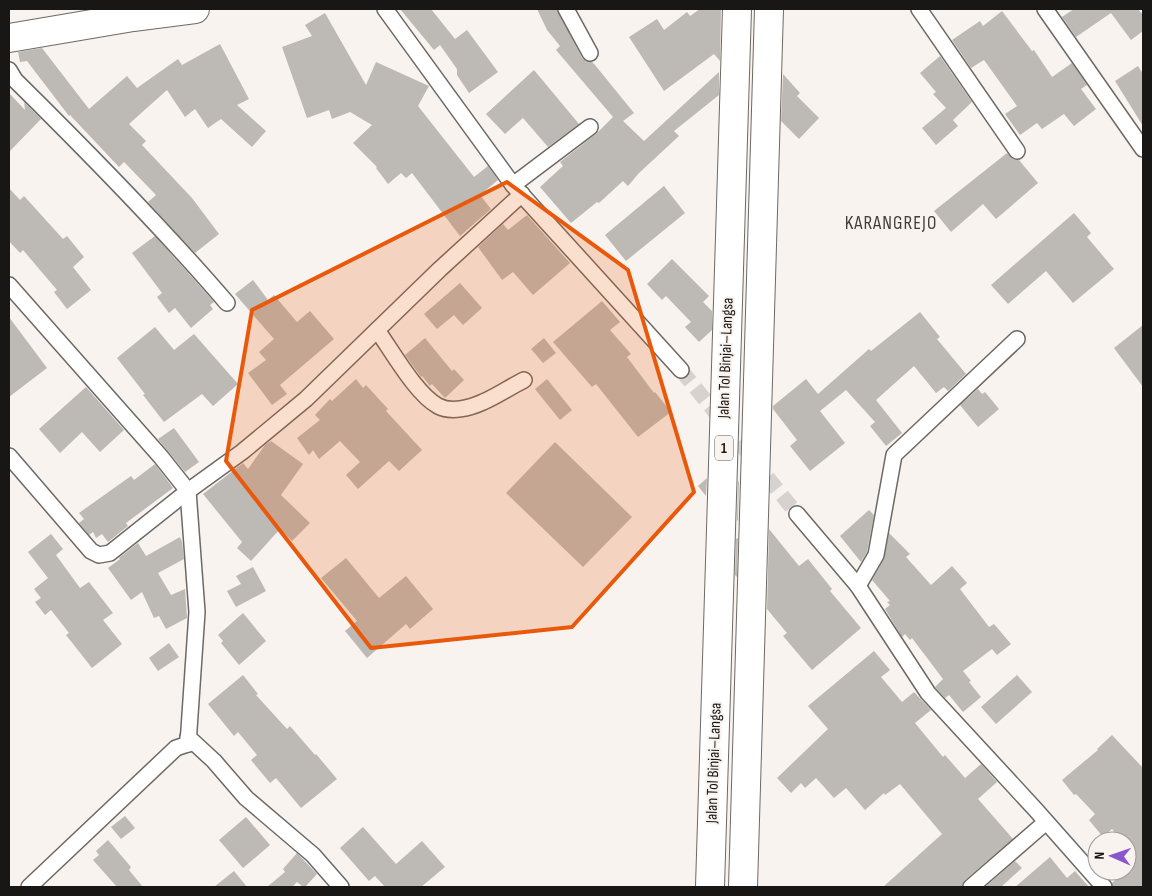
<svg xmlns="http://www.w3.org/2000/svg" width="1152" height="896" font-family="'Sofia Sans Condensed',sans-serif">
  <style>
    .building { fill: #bdb9b5 }
    .lines { fill: none; stroke-linecap: round; stroke-linejoin: round }
    .street-tunnel { stroke: #d7d2ce; stroke-width: 15; stroke-dasharray: 15 8; stroke-linecap: butt }
    .street-casing { stroke: #6d6965; stroke-width: 18 }
    .highway-casing { stroke: #6d6965; stroke-width: 30 }
    .street { stroke: #fff; stroke-width: 15 }
    .highway { stroke: #fff; stroke-width: 28 }
    .marked { fill: #e8590c; fill-opacity: 0.2; stroke: #e8590c; stroke-width: 4; stroke-linejoin: round }
    .labels { text-anchor: middle; dominant-baseline: central; stroke-width: 4; stroke-linejoin: round; paint-order: stroke }
    .shield { fill: #f8f3ef; stroke: #5c5956; stroke-width: 1 }
    .shield-label { font-size: 15px; font-weight: bold; fill: #191715 }
    .street-label { font-size: 16px; fill: #191715; stroke: #f8f3ef }
    .quarter-label { font-size: 19px; letter-spacing: 1px; fill: #413d39; stroke: #f8f3ef }
  </style>
  <rect width="100%" height="100%" fill="#f8f3ef"/>
  <!-- building -->
  <g class="building">
    <polygon points="400,9 431,9 455,39 467,30 498,72 469,93 457,75 457,69 440,45 434,50"/>
    <polygon points="537,9 557,9 582,58 586,61 592,62 595,65 634,113 623,121 644,141 719,72 719,95 674,131 679,136 639,173 628,186 623,181 599,203 597,202 571,223 540,187 563,166 560,162 596,134 613,117 556,50 560,46 547,30"/>
    <polygon points="700,9 721,9 720,61 714,54 664,91 629,37 657,19 664,30 687,12 690,16"/>
    <polygon points="1074,9 1138,9 1143,15 1143,31 1131,40 1111,13 1076,37 1062,17"/>
    <polygon points="1002,11 1032,51 1034,50 1052,77 1072,63 1087,85 1081,89 1096,109 1074,126 1064,114 1042,129 1037,123 1020,135 1005,114 1017,106 984,60 971,68 952,40 980,21 983,26"/>
    <polygon points="325,13 366,85 376,62 429,86 418,106 474,177 488,166 498,180 480,195 491,209 460,236 412,173 406,178 401,173 388,184 376,168 377,167 353,143 372,125 350,112 332,119 329,110 307,118 282,47 312,36 305,25"/>
    <polygon points="220,44 249,99 237,105 266,131 252,147 221,119 208,128 195,109 185,117 167,90 129,124 146,141 142,145 192,198 219,234 195,253 148,202 156,195 124,162 119,167 70,115 69,116 27,61 20,62 18,52 42,48 89,109 127,76 137,88 178,59 182,65"/>
    <polygon points="940,56 972,102 953,120 958,126 936,145 922,128 946,108 933,94 936,92 920,73"/>
    <polygon points="1138,66 1143,74 1143,126 1115,81"/>
    <polygon points="534,70 579,124 548,147 523,118 505,134 486,114"/>
    <polygon points="783,74 800,93 797,96 819,118 799,139 781,121"/>
    <polygon points="9,93 25,110 24,102 41,119 9,152"/>
    <polygon points="1007,153 1013,159 1019,160 1038,183 996,219 983,204 951,232 934,211"/>
    <polygon points="664,186 685,213 626,261 605,235"/>
    <polygon points="9,188 20,200 24,196 63,239 67,236 84,257 73,267 91,290 67,309 54,292 57,290 23,250 20,253 9,241"/>
    <polygon points="1074,213 1091,233 1087,237 1114,269 1073,303 1046,271 1008,304 991,285"/>
    <polygon points="527,215 570,263 533,295 513,272 502,280 478,247 503,224 508,230"/>
    <polygon points="155,236 214,302 210,305 213,309 191,328 175,308 169,313 157,297 162,293 132,253"/>
    <polygon points="672,259 709,296 703,302 712,311 712,330 699,342 685,327 691,322 666,296 662,300 647,284"/>
    <polygon points="253,280 268,300 274,295 297,322 310,311 334,339 280,385 287,394 272,405 248,373 266,360 259,352 274,339 235,294"/>
    <polygon points="460,283 482,308 463,325 454,315 437,329 424,314"/>
    <polygon points="602,301 620,322 610,330 631,354 627,357 654,393 655,392 671,412 638,437 596,384 592,387 553,342"/>
    <polygon points="920,312 940,337 937,339 966,374 948,391 944,387 936,393 914,366 876,400 902,433 886,446 870,426 875,422 846,390 820,411 845,443 810,471 790,446 797,440 773,409 773,406 806,379 818,394 869,349 871,351"/>
    <polygon points="9,317 47,368 9,397"/>
    <polygon points="1143,325 1143,387 1114,348"/>
    <polygon points="155,327 174,350 194,334 238,384 213,406 202,394 164,422 143,395 145,394 117,358"/>
    <polygon points="425,338 452,371 454,369 464,380 445,398 432,384 430,386 422,376 421,377 405,355"/>
    <polygon points="544,338 556,353 543,363 531,349"/>
    <polygon points="356,379 363,388 366,385 388,409 386,411 422,450 399,471 389,461 358,489 346,475 360,462 340,441 319,459 313,450 309,455 297,438 320,420 315,415 330,399 332,401"/>
    <polygon points="547,379 572,410 560,420 535,389"/>
    <polygon points="86,387 124,430 100,452 82,432 60,453 39,429"/>
    <polygon points="978,389 982,394 985,392 999,409 978,427 960,405"/>
    <polygon points="174,428 199,462 185,472 158,439"/>
    <polygon points="271,441 303,464 281,495 310,523 292,541 280,529 251,561 237,548 242,542 203,494 243,463 248,469 265,445"/>
    <polygon points="555,442 632,517 583,567 506,493"/>
    <polygon points="155,464 173,488 126,523 128,526 108,542 102,534 96,538 93,532 89,535 79,523 84,519 79,513 131,476 134,480"/>
    <polygon points="707,478 706,496 698,486"/>
    <polygon points="738,481 739,482 738,521 737,520"/>
    <polygon points="869,510 874,515 867,552 861,562 840,536"/>
    <polygon points="769,529 799,566 808,559 832,589 830,591 861,628 812,670 783,636 787,633 767,609"/>
    <polygon points="889,533 910,554 906,557 931,585 952,566 967,583 960,589 989,627 994,624 1011,644 997,655 992,649 963,671 971,681 969,682 981,697 963,712 949,695 945,698 935,687 943,679 912,638 910,640 905,634 902,637 885,609 890,605 887,602 890,601 872,580 884,559"/>
    <polygon points="51,534 63,549 56,555 80,588 89,582 113,613 103,620 122,644 92,668 66,635 69,633 51,610 45,615 35,602 41,598 34,589 48,578 28,552"/>
    <polygon points="180,537 182,542 184,559 158,573 171,595 185,589 187,618 166,629 159,616 154,618 142,592 131,600 108,568 120,559 119,558 138,543 146,556"/>
    <polygon points="738,538 737,577 735,575 736,539"/>
    <polygon points="346,558 379,598 406,576 433,609 410,629 406,624 367,658 345,631 357,621 321,578"/>
    <polygon points="253,567 266,591 236,607 227,591 241,584 236,576"/>
    <polygon points="243,613 266,641 239,665 221,643 223,641 218,635"/>
    <polygon points="169,643 179,657 158,671 149,658"/>
    <polygon points="874,651 890,670 881,677 902,702 914,692 931,710 915,723 943,757 945,755 965,778 981,764 997,782 978,799 1013,839 965,880 962,887 883,887 942,834 900,784 885,795 884,793 865,810 846,788 834,798 816,778 805,788 801,783 791,793 777,778 828,729 808,706"/>
    <polygon points="243,675 258,694 256,695 287,729 290,726 315,755 316,754 337,779 301,808 276,778 270,783 251,760 257,755 238,732 234,736 208,704"/>
    <polygon points="1017,675 1032,692 996,724 981,707"/>
    <polygon points="1112,735 1143,768 1143,887 1113,887 1112,883 1118,878 1113,871 1127,871 1127,841 1122,841 1112,829 1103,837 1089,820 1095,814 1076,794 1074,795 1062,780 1098,750 1097,749"/>
    <polygon points="125,816 135,828 121,839 111,827"/>
    <polygon points="246,817 270,845 243,868 219,840"/>
    <polygon points="363,827 396,864 422,841 445,867 421,887 385,887 375,876 369,881 340,848"/>
    <polygon points="108,840 131,867 129,870 143,887 117,887 93,860 99,855 96,851"/>
    <polygon points="297,853 317,874 305,887 303,887 297,882 292,887 267,887 285,872 283,869"/>
    <polygon points="1050,857 1067,878 1075,871 1089,887 1015,887"/>
    <polygon points="1015,861 1022,868 1001,887 985,887"/>
    <polygon points="234,871 247,887 214,887"/>
  </g>
  <g class="lines">
    <!-- street-tunnel -->
    <polyline class="street-tunnel" points="681,370 797,514"/>
    <defs>
      <g id="street">
        <polyline points="385,9 513,185 681,370"/>
        <polyline points="566,9 590,53"/>
        <polyline points="919,9 1017,151"/>
        <polyline points="1045,9 1143,149"/>
        <path d="M9,70L15,80C88,152 160,225 227,303"/>
        <polyline points="513,185 590,127"/>
        <polyline points="9,285 161,457 188,491 197,612 188,744"/>
        <path d="M377,330C392,351 416,394 438,406C451,413 470,408 483,402C497,396 510,387 524,380"/>
        <polyline points="9,456 91,551 99,555 110,553 188,491 242,452 306,399 440,269 522,194"/>
        <polyline points="797,514 858,586 928,693 1035,809 1104,887"/>
        <polyline points="858,586 876,555 894,455 1017,339"/>
        <polyline points="188,742 188,737 214,761 246,798 313,855 341,887"/>
        <polyline points="29,887 176,748 188,744"/>
        <polyline points="971,887 1046,822"/>
      </g>
      <g id="highway">
        <polyline points="9,38 133,17 195,9"/>
        <polyline points="710,887 737,9"/>
        <polyline points="743,887 769,9"/>
      </g>
    </defs>
    <!-- street casing -->
    <use href="#street" class="street-casing"/>
    <!-- highway casing -->
    <use href="#highway" class="highway-casing"/>
    <!-- street -->
    <use href="#street" class="street"/>
    <!-- highway -->
    <use href="#highway" class="highway"/>
  </g>
  <!-- marked area -->
  <path class="marked" d="M507,182L628,270L694,492L572,627L371,648L226,461L252,310Z"/>
  <g class="labels">
    <!-- shield labels -->
    <rect class="shield" x="715" y="435.5" width="18" height="25" rx="4"/>
    <g class="shield-label">
      <text x="724" y="448">1</text>
    </g>
    <!-- street labels -->
    <g class="street-label">
      <text transform="translate(726 358) rotate(-88)">Jalan Tol Binjai–Langsa</text>
      <text transform="translate(714 763) rotate(-88)">Jalan Tol Binjai–Langsa</text>
    </g>
    <!-- quarter labels -->
    <g class="quarter-label">
      <text x="891" y="223">KARANGREJO</text>
    </g>
  </g>
  <!-- border -->
  <rect width="1152" height="896" fill="none" stroke="#191715" stroke-width="20"/>
  <!-- north arrow -->
  <g transform="translate(1112 856) rotate(272)"><circle r="24" fill="#f8f3ef" stroke="#9f9b98"/>
  <path d="M0-4L9 19L0 12L-9 19Z" fill="#8a55cd"/>
  <text y="-8" font-size="14" font-weight="bold" text-anchor="middle" fill="#191715">N</text>
  </g>
</svg>
